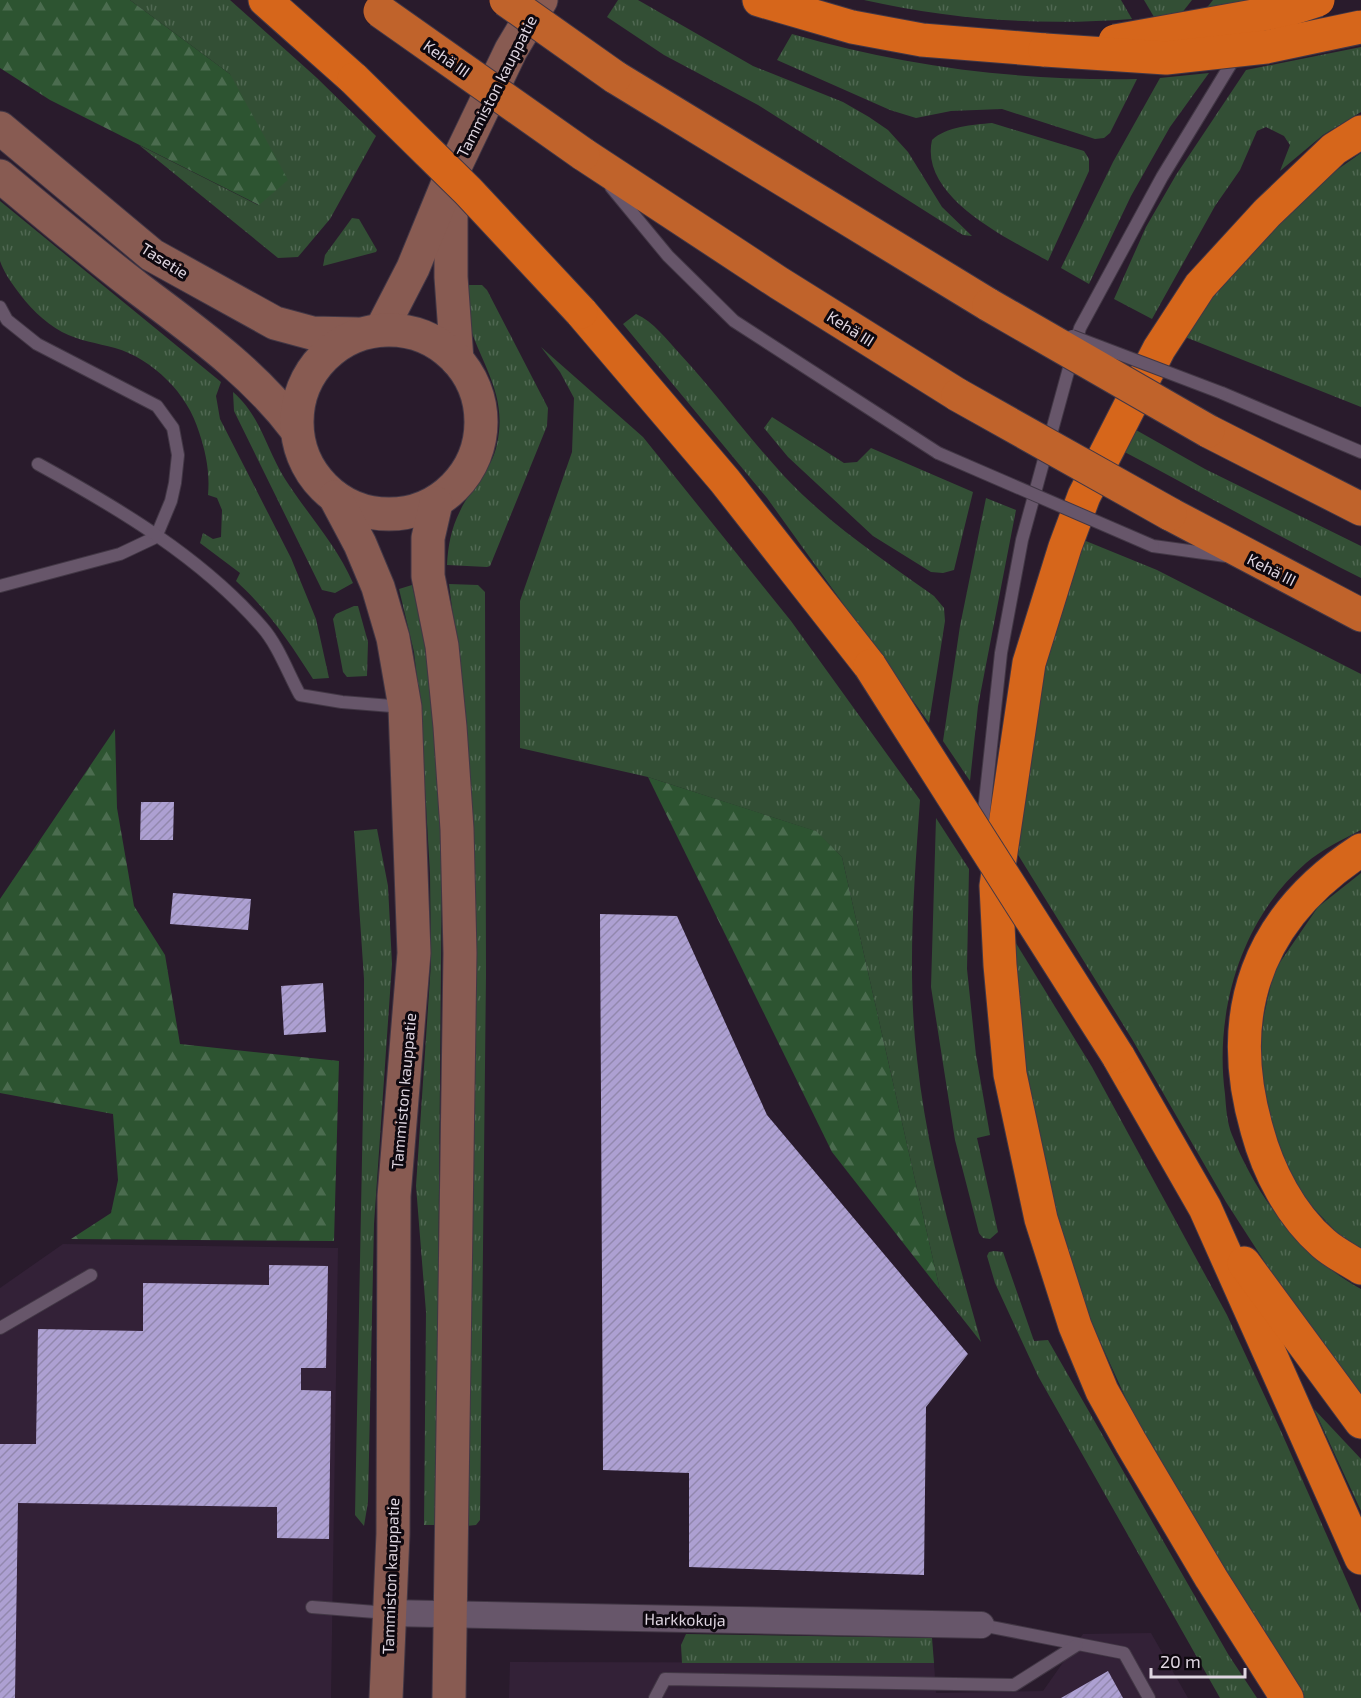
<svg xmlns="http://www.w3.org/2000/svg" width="1361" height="1698" font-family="'Exo 2',sans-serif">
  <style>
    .built { fill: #332137 }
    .grass { fill: url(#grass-tufts) }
    .forest { fill: url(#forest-firs) }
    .building { fill: url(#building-hatch) }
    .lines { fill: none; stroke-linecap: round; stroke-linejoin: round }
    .service-casing { stroke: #423745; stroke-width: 14 }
    .minor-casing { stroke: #423745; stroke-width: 28 }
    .secondary-casing { stroke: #423745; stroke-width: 35 }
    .trunk-casing { stroke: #423745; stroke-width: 35 }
    .motorway-casing { stroke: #423745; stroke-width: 35 }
    .service { stroke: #67566a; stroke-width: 12 }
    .minor { stroke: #67566a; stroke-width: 26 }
    .secondary { stroke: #885b52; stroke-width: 33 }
    .trunk { stroke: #c0632b; stroke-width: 33 }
    .motorway { stroke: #d6661b; stroke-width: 33 }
    .service-bridge-casing { stroke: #423745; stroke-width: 14; stroke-linecap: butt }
    .trunk-bridge-casing { stroke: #423745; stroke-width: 35; stroke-linecap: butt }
    .motorway-bridge-casing { stroke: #423745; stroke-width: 35; stroke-linecap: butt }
    .service-bridge { stroke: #67566a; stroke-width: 12 }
    .trunk-bridge { stroke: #c0632b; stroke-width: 33 }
    .motorway-bridge { stroke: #d6661b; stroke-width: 33 }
    .labels { text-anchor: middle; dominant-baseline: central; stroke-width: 6; stroke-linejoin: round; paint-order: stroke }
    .street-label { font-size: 16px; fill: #dfd6e1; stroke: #0e080f }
  </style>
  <defs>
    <pattern id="grass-tufts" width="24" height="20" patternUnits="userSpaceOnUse" patternTransform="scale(1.5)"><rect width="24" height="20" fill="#334f35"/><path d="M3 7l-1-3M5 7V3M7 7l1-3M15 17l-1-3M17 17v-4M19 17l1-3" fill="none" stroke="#506852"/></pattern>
    <pattern id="forest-firs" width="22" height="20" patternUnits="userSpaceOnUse" patternTransform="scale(1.5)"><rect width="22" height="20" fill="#2d5431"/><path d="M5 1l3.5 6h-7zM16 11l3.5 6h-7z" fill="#4b6c4f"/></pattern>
    <pattern id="building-hatch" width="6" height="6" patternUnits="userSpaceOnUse" patternTransform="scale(1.5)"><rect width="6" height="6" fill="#ada0d2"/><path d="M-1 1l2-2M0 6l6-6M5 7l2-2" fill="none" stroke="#9288ae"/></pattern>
  </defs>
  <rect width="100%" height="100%" fill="#291b2c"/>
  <!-- built -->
  <g class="built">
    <polygon points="63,1244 338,1248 331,1698 0,1698 0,1288"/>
    <polygon points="1151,1633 1188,1698 509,1698 510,1662 934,1663 936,1693 1043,1691 1083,1634"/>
  </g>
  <!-- grass -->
  <g class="grass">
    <polygon points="130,0 230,0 317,78 376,136 330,219 298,257 278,258 139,145 258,205 230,74"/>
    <polygon points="618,0 638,0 753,66 843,102 869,117 888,130 908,152 942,207 972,236 963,235 758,105 664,55 607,17"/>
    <path d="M864,0H1121L1132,19C1042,26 952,20 864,0Z"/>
    <polygon points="1144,0 1192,0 1181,14 1154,17"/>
    <polygon points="1213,0 1263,0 1205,10"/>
    <path d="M792,34C906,67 1019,81 1137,79L1110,133L1104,138L1095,139L1002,109L951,111L916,118L890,110L777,60Z"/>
    <polygon points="1361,47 1361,112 1323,135 1280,171 1290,145 1284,136 1266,127 1257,131 1240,170 1215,206 1152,319 1114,299 1146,227 1176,175 1246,70"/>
    <polygon points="1209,73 1170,127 1131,196 1089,284 1061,268 1113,162 1160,78"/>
    <path d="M992,123L1084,151L1089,159V171L1048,261C1009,239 919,197 932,140C947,126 973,125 992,123Z"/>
    <polygon points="1361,153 1361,407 1180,335 1216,286 1311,188"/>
    <path d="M0,201L221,382L216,396L220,419L291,558L316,619L329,678L313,679C290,643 268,610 236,581L240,573L200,543L203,533L213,539L221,537L222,510L217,498L208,495C210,472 206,453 199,432C188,394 153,359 115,348C97,343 79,341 62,332C44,322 28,306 16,289C10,281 3,270 0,261C0,243 0,219 0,201Z"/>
    <polygon points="352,218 359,219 377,250 376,252 323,266 325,255"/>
    <path d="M461,285H482L487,290L548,408L547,426L490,566L487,567L447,565C448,546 451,529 460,511C471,488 492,470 497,444C508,394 481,365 468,321C465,310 464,297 461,285Z"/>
    <path d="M636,314C653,321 667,340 680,354C716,393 748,437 784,476C828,523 882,559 934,596L944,608L945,621L929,723L767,498L623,324Z"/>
    <path d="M541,347L643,437L791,621L920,800C914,885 907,974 917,1059C927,1155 955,1249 981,1342L940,1290L842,857L815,831L648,777L520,748V601L572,452L574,398L560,372Z"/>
    <path d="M233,392C261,416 266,449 285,479C308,515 336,544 353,583L335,593L322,590L234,411Z"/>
    <polygon points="772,417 844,463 857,462 871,448 973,492 954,570 943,573 931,572 873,536 788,457 764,428"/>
    <path d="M1129,426L1205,469L1361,546V578C1279,537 1199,491 1117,448Z"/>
    <polygon points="986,498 1016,510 978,706 970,781 943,741 960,626"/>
    <path d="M1081,539L1157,570L1361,674V830C1343,839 1321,850 1306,863C1241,919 1214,1012 1225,1094C1226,1107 1227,1123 1232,1135C1257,1198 1301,1256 1361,1289V1402L1317,1343L1226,1202L1132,1039L1015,850L1036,695Z"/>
    <polygon points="449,584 478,585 485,592 486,974 480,1520 476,1525 466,1526 463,695"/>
    <path d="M412,585C435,673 438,763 442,854L436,1525H424L426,1312L416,1186L431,963L430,873L420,704L414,652L399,589Z"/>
    <polygon points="354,606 358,606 368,642 367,676 347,677 343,672 333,619 336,614"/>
    <polygon points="936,818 969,869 967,969 976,1055 990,1135 977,1138 998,1232 990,1239 983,1238 979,1233 955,1140 931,987"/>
    <polygon points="377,829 388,886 392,964 374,1224 368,1502 364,1526 355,1515 364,1057 364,979 354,831"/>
    <polygon points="1361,873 1361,1249 1340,1236 1302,1196 1278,1155 1259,1062 1264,1015 1274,971 1318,907"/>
    <polygon points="1014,940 1092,1067 1227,1315 1280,1429 1361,1613 1361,1698 1302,1698 1244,1607 1132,1412 1073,1282 1042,1165 1020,1030"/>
    <polygon points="994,1251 1003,1252 1034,1341 1048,1340 1228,1654 1257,1698 1220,1698 1038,1376 995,1283 987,1256 989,1252"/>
    <polygon points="1314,1409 1361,1459 1361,1511"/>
    <polygon points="686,1634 932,1638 934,1663 682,1663 681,1645"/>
  </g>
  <!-- forest -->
  <g class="forest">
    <polygon points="0,0 130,0 230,74 288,180 259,205 50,100 0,68"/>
    <polygon points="115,729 117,808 134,906 165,955 180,1044 339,1061 334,1241 71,1239 111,1213 118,1180 113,1114 0,1093 0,899"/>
    <polygon points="648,777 816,831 842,857 940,1290 832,1152"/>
  </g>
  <!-- building -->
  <g class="building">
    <polygon points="141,802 174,802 173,840 140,840"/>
    <polygon points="173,893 251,899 248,930 170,924"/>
    <polygon points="600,914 677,916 767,1115 968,1354 926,1407 924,1575 689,1567 689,1473 603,1470"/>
    <polygon points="323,983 326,1032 284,1035 281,986"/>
    <polygon points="269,1265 328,1266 326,1368 301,1368 301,1390 331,1391 329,1539 277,1538 277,1507 18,1503 15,1698 0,1698 0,1444 36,1444 38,1329 143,1331 143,1283 269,1285"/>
    <polygon points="1108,1671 1123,1698 1061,1698"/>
  </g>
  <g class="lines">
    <defs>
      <g id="service">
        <polyline points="611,187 668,256 734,321 938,453"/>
        <polyline points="0,307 7,320 37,344 157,406 173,428 178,455 175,483 171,501 156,537 120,554 0,586"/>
        <polyline points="1222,393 1361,452"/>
        <path d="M38,464C118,508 201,557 262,627C278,645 288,673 300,695L342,702L404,707"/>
        <polyline points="1153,546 1226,556"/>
        <polyline points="982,830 1001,653 1022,540 1080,328 1162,177 1237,54"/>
        <polyline points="0,1328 91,1275"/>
        <polyline points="312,1607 388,1613"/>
        <polyline points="981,1625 1124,1653 1149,1698"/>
        <polyline points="655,1698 665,1679 1014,1685 1077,1645"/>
      </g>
      <polyline id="minor" points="389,1613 981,1625"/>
      <g id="secondary">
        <polyline points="0,128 152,255 275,323 312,333 357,334"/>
        <path d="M0,176C46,214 92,253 139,289C196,332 253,372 296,429"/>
        <polyline points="451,191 451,277 457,360"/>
        <polyline points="381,330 413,268 452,173 511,50 541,0"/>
        <circle cx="389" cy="422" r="92"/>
        <polyline points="335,497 360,544 378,587 393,638 405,707 414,953 394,1196 393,1534 386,1698"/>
        <polyline points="436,503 428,538 428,576 442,646 450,727 457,829 460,953 449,1698"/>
      </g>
      <g id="trunk">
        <polyline points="615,77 989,305"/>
        <polyline points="583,154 779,283 958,395"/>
        <polyline points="1208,431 1361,509"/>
        <polyline points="1170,514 1361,615"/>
      </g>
      <g id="motorway">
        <polyline points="265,0 354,79"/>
        <polyline points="759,0 852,27 922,40 1045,50"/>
        <polyline points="581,312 725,481 870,666"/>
        <path d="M1361,850C1258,917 1223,1012 1257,1130C1268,1171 1290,1214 1323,1243C1334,1253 1349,1260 1361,1268"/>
        <polyline points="1118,1056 1205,1208 1361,1558"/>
        <polyline points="1244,1263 1361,1422"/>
        <polyline points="1287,1698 1211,1578 1131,1443 1102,1391 1075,1326 1041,1219 1010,1074 1000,965 996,886 1029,663 1065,547 1084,496 1159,349 1200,286 1267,213 1334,149 1361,132"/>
      </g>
    </defs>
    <!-- service casing -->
    <use href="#service" class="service-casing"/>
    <!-- minor casing -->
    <use href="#minor" class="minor-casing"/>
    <!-- secondary casing -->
    <use href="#secondary" class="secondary-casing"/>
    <!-- trunk casing -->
    <use href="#trunk" class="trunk-casing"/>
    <!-- motorway casing -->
    <use href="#motorway" class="motorway-casing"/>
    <!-- service -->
    <use href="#service" class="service"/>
    <!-- minor -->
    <use href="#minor" class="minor"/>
    <!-- secondary -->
    <use href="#secondary" class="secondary"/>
    <!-- trunk -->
    <use href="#trunk" class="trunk"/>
    <!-- motorway -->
    <use href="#motorway" class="motorway"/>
    <defs>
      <g id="service-bridge">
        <polyline points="1072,336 1222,393"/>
        <polyline points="938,453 1153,546"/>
      </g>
      <g id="trunk-bridge">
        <polyline points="506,0 615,77"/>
        <polyline points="380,11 583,154"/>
        <polyline points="989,305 1208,431"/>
        <polyline points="958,395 1170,514"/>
      </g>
      <g id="motorway-bridge">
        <polyline points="1115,41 1287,10 1318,0"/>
        <polyline points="1045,50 1166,58 1266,47 1361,27"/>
        <polyline points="354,79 468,191 581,312"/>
        <polyline points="870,666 1118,1056"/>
      </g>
    </defs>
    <!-- service-bridge casing -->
    <use href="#service-bridge" class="service-bridge-casing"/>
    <!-- trunk-bridge casing -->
    <use href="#trunk-bridge" class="trunk-bridge-casing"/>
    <!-- motorway-bridge casing -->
    <use href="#motorway-bridge" class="motorway-bridge-casing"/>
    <!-- service-bridge -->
    <use href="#service-bridge" class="service-bridge"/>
    <!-- trunk-bridge -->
    <use href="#trunk-bridge" class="trunk-bridge"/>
    <!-- motorway-bridge -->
    <use href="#motorway-bridge" class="motorway-bridge"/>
  </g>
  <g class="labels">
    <!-- street labels -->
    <g class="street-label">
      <text transform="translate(447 58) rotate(35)">Kehä III</text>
      <text transform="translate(496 86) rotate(-63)">Tammiston kauppatie</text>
      <text transform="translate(165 260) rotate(32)">Tasetie</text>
      <text transform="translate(851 328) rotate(32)">Kehä III</text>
      <text transform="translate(1272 569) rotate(27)">Kehä III</text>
      <text transform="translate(403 1091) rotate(-85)">Tammiston kauppatie</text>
      <text transform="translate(390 1576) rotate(-88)">Tammiston kauppatie</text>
      <text transform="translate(685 1619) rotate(1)">Harkkokuja</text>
    </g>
  </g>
  <!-- scale -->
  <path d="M1151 1668v9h94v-9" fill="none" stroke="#dfd6e1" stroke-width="3"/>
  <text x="1160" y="1668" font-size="18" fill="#dfd6e1" stroke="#0e080f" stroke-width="4.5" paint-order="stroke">20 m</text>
</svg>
